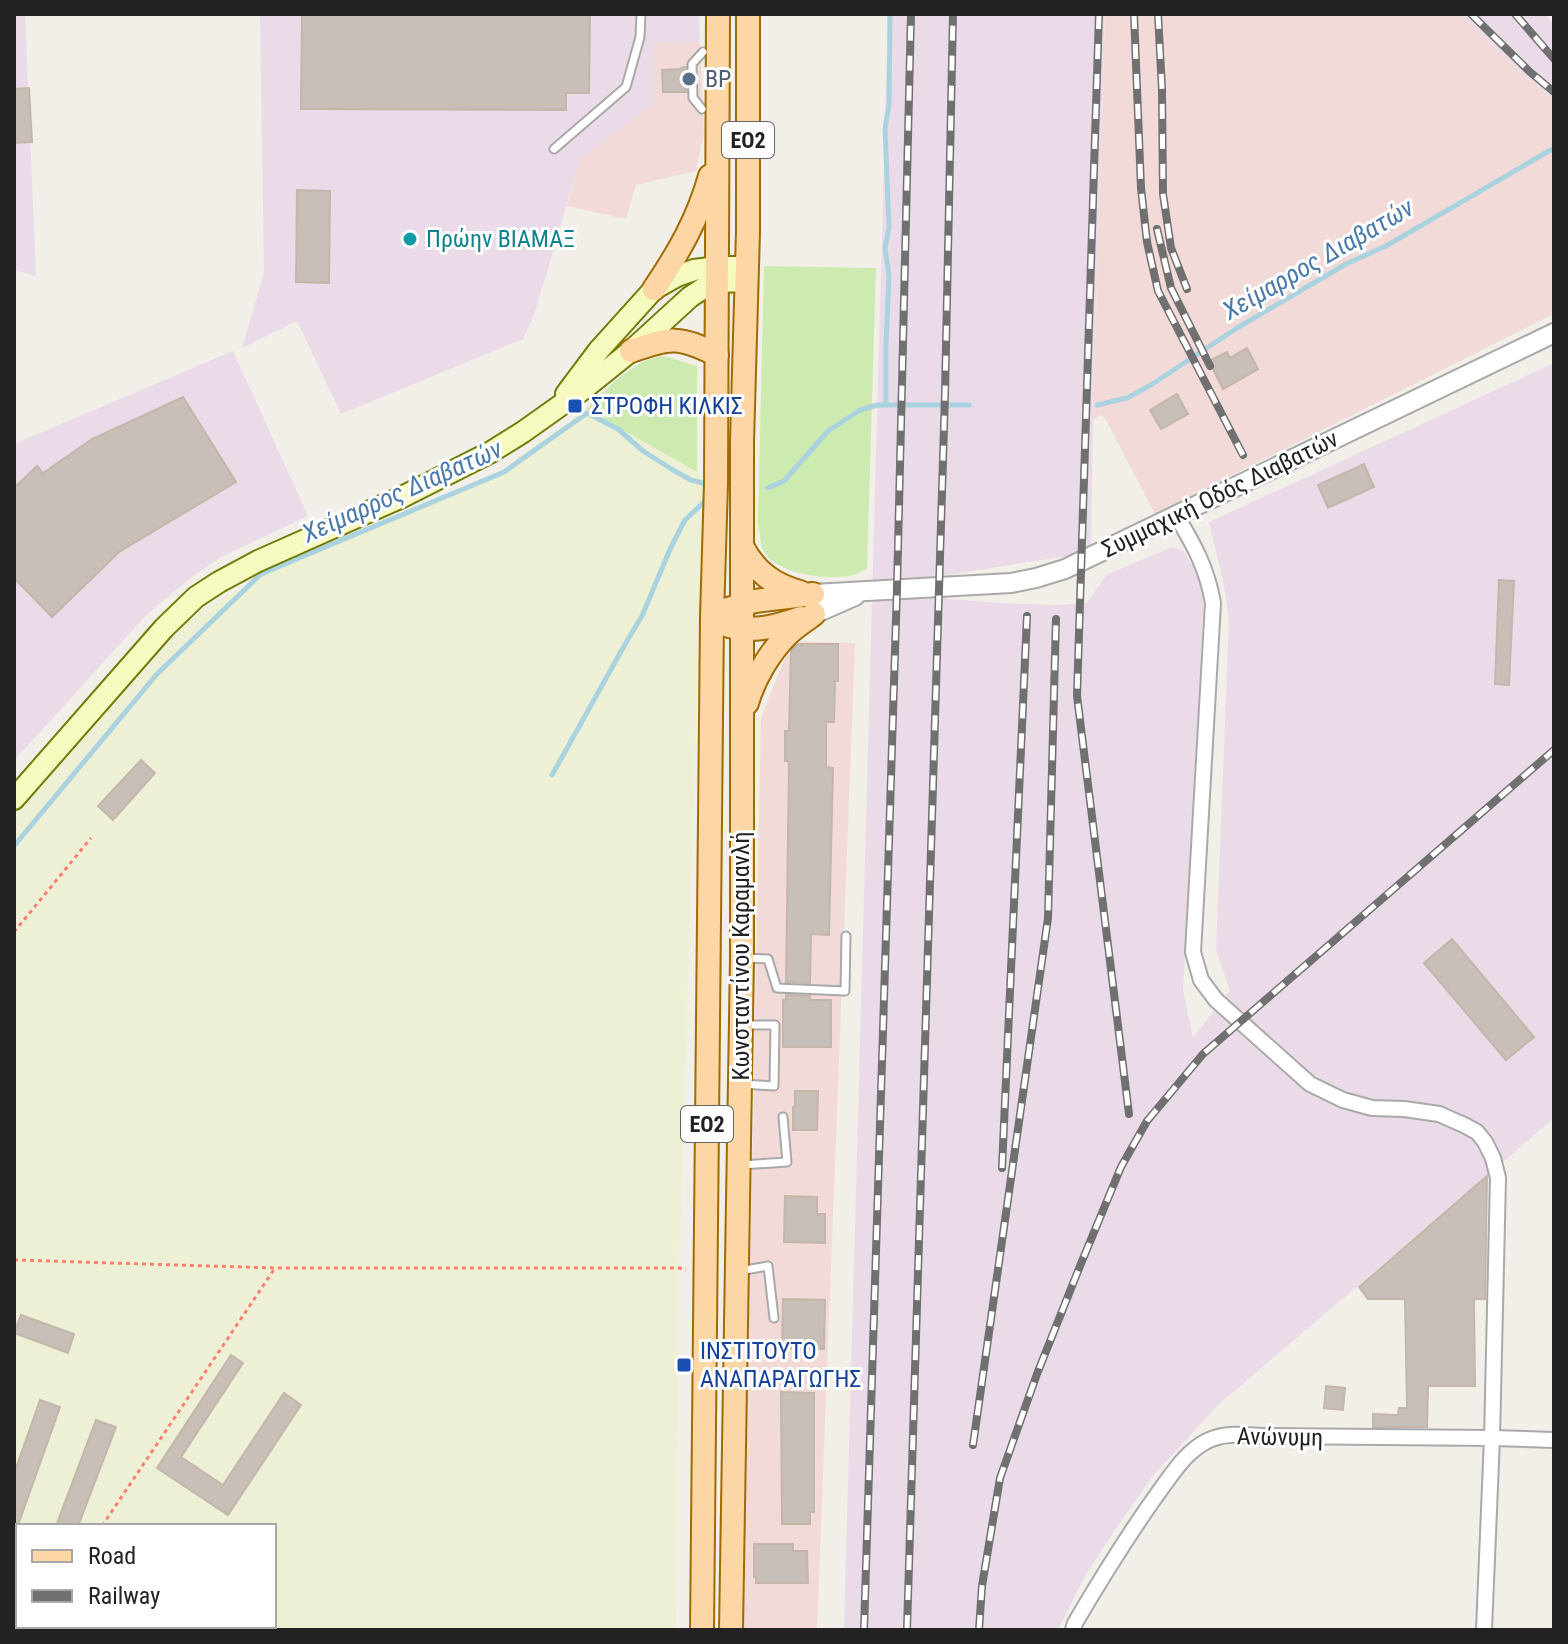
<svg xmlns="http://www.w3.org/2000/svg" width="1568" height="1644" font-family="'Roboto Condensed',sans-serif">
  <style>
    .commercial { fill: #f2dad9 }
    .industrial { fill: #ebdbe8 }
    .farmland { fill: #eef0d5; fill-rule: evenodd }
    .grass { fill: #cdebb0 }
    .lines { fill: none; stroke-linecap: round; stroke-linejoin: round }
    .stream { stroke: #aad3df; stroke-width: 5 }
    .building { fill: #c7bfb8; stroke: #c4b6ab; stroke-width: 2 }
    .service-casing { stroke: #a9a9a9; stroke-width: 11 }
    .minor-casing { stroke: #a9a9a9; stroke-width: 18 }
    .tertiary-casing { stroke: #a9a9a9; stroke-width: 22 }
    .secondary-casing { stroke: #707d05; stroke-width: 24 }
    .primary-casing { stroke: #a06b00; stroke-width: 26 }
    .path { stroke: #fa8072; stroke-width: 3; stroke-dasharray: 4 4; stroke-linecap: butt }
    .service { stroke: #fff; stroke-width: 7 }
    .minor { stroke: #fff; stroke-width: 14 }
    .tertiary { stroke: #fff; stroke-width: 18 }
    .secondary { stroke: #f7fabf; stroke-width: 20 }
    .primary { stroke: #fcd6a4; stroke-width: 22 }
    .rail-casing { stroke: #707070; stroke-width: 8 }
    .rail { stroke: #fff; stroke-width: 5; stroke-dasharray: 15; stroke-linecap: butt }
    .service-dot { fill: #5c6f8a; stroke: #fff; stroke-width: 3 }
    .culture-dot { fill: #0f9aa8; stroke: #fff; stroke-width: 3 }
    .transit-dot { fill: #1a4fb4; stroke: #fff; stroke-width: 3 }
    .labels { text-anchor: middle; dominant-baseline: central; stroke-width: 6; stroke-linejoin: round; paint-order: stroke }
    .shield { fill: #fff; stroke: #646464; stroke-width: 2 }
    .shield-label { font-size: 22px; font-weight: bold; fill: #222 }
    .service-label { font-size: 24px; fill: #4e5e75; stroke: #fff; text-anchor: start }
    .culture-label { font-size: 24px; fill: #0d838f; stroke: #fff; text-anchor: start }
    .transit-label { font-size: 24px; fill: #164399; stroke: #fff; text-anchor: start }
    .street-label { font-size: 24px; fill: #222; stroke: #fff }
    .water-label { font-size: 26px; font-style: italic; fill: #4a7aab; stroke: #fff }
  </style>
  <rect width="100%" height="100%" fill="#f2efe9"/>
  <!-- commercial -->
  <g class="commercial">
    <polygon points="1105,14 1461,14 1525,76 1554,100 1554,314 1155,514 1105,418 1101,415 1093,420"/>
    <polygon points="653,42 700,42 704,133 696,171 636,185 626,219 567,206 580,157 653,105"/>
    <polygon points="792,641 855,643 817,1630 743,1630 761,717"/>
  </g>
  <!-- industrial -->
  <g class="industrial">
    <polygon points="14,14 25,14 36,276 14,270"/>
    <polygon points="260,14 699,14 700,42 653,43 653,105 580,158 545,279 535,312 523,339 341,414 297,321 242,348 264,272"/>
    <polygon points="888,14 1105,14 1093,420 1091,552 948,575 947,599 1019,604 1059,605 1087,603 1106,575 1172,547 1183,551 1197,572 1204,596 1183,990 1193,1038 1230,990 1216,951 1229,620 1224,586 1209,522 1554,363 1554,1118 1217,1406 1152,1477 1117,1527 1085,1576 1058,1630 844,1630"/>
    <polygon points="1461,14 1545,14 1554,25 1554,100 1525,76"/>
    <polygon points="233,351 308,516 223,556 192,577 146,615 14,761 14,444"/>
  </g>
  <!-- farmland -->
  <path class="farmland" d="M586,409L704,476L679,1268L676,1630H14V815L188,619L265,573L491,477ZM18,1526H274V1626H18Z"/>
  <!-- grass -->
  <g class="grass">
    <path d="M764,266L876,268L867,569C861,571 855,575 849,576C824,580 773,574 762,548C760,541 760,531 758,523Z"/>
    <path d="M664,356L697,366V472L586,409C608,388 632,360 664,356Z"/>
  </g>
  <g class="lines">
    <!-- stream -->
    <g class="stream">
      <polyline points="886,405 886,345 889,276 885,248 889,228 885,129 889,104 890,14"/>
      <polyline points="1097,405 1127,398 1151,385 1237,328 1346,264 1386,246 1554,148"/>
      <polyline points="768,488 784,481 828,431 860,410 877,405 969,405"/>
      <polyline points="14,846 157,674 261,574 504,472 587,413 618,429 643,451 673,470 691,480 706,484 705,501 685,520 671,547 642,616 628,639 552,775"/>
    </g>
  </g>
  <!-- building -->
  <g class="building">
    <polygon points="302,14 590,14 589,93 566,93 566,110 301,109"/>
    <polygon points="686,67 686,92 663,92 662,70 681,69 681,68"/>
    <polygon points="29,88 32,142 14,143 14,89"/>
    <polygon points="297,190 330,191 329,283 296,282"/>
    <polygon points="1247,348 1258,369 1223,389 1209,361 1227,352 1230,358"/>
    <polygon points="1177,394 1188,414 1161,429 1150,410"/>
    <polygon points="183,397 236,482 119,552 52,617 14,578 14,488 37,466 43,473 92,439"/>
    <polygon points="1364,464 1374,487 1328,508 1318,485"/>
    <polygon points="1499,580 1514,581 1509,685 1495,684"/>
    <polygon points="798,644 838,644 838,681 835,681 834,722 826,722 826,767 833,768 829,935 811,934 810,983 786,982 789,764 788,761 785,761 785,731 789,731 791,651"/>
    <polygon points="141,760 155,773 113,820 98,806"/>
    <polygon points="1452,939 1534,1037 1506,1060 1424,963"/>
    <polygon points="786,995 810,996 810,1000 831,1000 831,1047 783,1047 783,1000 786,1000"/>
    <polygon points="795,1091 818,1091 817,1130 793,1130 793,1107 795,1107"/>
    <polygon points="1487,1176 1485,1299 1474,1299 1475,1386 1428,1386 1427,1427 1373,1427 1373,1414 1398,1415 1399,1408 1407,1408 1405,1299 1368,1299 1359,1287"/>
    <polygon points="785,1196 817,1197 817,1214 825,1214 825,1243 784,1242"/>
    <polygon points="783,1299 825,1300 824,1349 782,1348"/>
    <polygon points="21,1315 74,1334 68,1353 14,1333"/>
    <polygon points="231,1355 243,1363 181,1457 223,1485 284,1393 301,1405 228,1515 157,1468"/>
    <polygon points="1326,1386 1345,1388 1343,1410 1324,1408"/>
    <polygon points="781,1392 814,1393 814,1512 810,1512 810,1524 782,1524"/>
    <polygon points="40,1400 60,1407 16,1531 14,1530 14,1474"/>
    <polygon points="96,1420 116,1427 78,1526 56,1526"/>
    <polygon points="754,1544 793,1544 793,1551 807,1551 808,1583 756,1583 756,1577 754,1577"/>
  </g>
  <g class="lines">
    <defs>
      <g id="service">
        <polyline points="702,109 693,98 692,64 703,52"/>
        <polyline points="554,149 626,87 640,37 641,14"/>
        <polyline points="744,958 768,959 777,988 845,991 846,936"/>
        <polyline points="742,1084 774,1086 775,1025 744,1025"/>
        <polyline points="741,1165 787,1162 783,1117"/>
        <polyline points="739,1271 768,1266 774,1318"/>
      </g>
      <g id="minor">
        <path d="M1176,515C1194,545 1207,568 1213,603L1193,952L1201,980L1216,1000L1310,1084L1343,1100L1372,1108L1404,1109L1439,1114L1464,1125L1477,1132L1485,1142L1493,1158L1498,1178L1492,1438L1484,1630"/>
        <path d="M1073,1630L1075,1623C1102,1577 1130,1532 1161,1489C1175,1470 1186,1452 1207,1441C1224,1432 1244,1435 1261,1436L1492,1438L1554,1440"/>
      </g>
      <g id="tertiary">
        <polyline points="813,594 1011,583 1036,578 1065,569 1554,333"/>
        <polyline points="814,614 855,596"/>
      </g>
      <g id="secondary">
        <polyline points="566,394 599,350 654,289 677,276 694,270 718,267 746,267"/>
        <polyline points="14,799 164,628 196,597 219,582 258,561 402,497 491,452 523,432 585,388 631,351 690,297 702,289 718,282 746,281"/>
      </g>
      <g id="primary">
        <path d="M654,289C679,252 698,219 710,176"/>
        <path d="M631,351C671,337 679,336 717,355"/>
        <path d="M742,546C755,571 773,585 800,592"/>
        <polyline points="728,609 755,601 813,594"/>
        <path d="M729,626C754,633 777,626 801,618"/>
        <path d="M747,703C754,679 769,653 787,635C795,627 805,621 814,614"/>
        <polyline points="702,1630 712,617 716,484 718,14"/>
        <polyline points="731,1630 742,958 742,442 748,231 748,14"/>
      </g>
    </defs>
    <!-- service casing -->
    <use href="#service" class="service-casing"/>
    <!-- minor casing -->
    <use href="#minor" class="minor-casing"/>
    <!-- tertiary casing -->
    <use href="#tertiary" class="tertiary-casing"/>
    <!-- secondary casing -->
    <use href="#secondary" class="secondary-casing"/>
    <!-- primary casing -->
    <use href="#primary" class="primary-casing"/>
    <!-- path -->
    <g class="path">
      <polyline points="14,932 91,838"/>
      <polyline points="14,1260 275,1268 679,1268 686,1270"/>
      <polyline points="102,1526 275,1268"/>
      <polyline points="14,1610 18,1611"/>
      <polyline points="31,1630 34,1626"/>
    </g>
    <!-- service -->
    <use href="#service" class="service"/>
    <!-- minor -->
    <use href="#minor" class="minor"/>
    <!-- tertiary -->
    <use href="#tertiary" class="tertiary"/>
    <!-- secondary -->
    <use href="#secondary" class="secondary"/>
    <!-- primary -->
    <use href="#primary" class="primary"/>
    <defs>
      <g id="rail">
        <polyline points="1099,14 1077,696 1129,1114"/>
        <polyline points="1134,14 1141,188 1147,242 1158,291 1243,455"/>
        <polyline points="1158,14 1162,89 1163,194 1171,248 1187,289"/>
        <polyline points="1471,14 1530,72 1554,92"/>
        <polyline points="1515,14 1554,59"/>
        <polyline points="1157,229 1171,288 1210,366"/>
        <polyline points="1002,1168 1027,616"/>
        <polyline points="973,1445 1048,918 1056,619"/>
        <polyline points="864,1630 897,588 911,14"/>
        <polyline points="907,1630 945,394 953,14"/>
        <polyline points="979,1630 982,1586 1000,1478 1037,1374 1080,1266 1121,1167 1147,1121 1203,1054 1554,750"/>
      </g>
    </defs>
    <!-- rail casing -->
    <use href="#rail" class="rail-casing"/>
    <!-- rail -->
    <use href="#rail" class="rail"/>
  </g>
  <!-- markers -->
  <circle class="service-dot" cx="689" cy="79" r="8"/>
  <circle class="culture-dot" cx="410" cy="239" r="8"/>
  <g class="transit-dot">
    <rect x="567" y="398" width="16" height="16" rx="4"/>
    <rect x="676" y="1357" width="16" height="16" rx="4"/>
  </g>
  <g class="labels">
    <!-- shield labels -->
    <g class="shield">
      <rect x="722" y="122" width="52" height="36" rx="6"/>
      <rect x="681" y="1106" width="52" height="36" rx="6"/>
    </g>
    <g class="shield-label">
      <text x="748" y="140">ΕΟ2</text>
      <text x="707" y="1124">ΕΟ2</text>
    </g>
    <!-- service labels -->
    <g class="service-label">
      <text x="705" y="79">BP</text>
    </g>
    <!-- culture labels -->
    <g class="culture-label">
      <text x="426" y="239">Πρώην ΒΙΑΜΑΞ</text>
    </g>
    <!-- transit labels -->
    <g class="transit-label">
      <text x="591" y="406">ΣΤΡΟΦΗ ΚΙΛΚΙΣ</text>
      <text x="700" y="1351">ΙΝΣΤΙΤΟΥΤΟ<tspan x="700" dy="28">ΑΝΑΠΑΡΑΓΩΓΗΣ</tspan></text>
    </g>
    <!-- street labels -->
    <g class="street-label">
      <text transform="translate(1220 494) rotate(-26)">Συμμαχική Οδός Διαβατών</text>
      <text transform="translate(741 956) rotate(-90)">Κωνσταντίνου Καραμανλή</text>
      <text transform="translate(1280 1437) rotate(1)">Ανώνυμη</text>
    </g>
    <!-- water labels -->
    <g class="water-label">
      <text transform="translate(1318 259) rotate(-30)">Χείμαρρος Διαβατών</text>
      <text transform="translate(402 491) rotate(-24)">Χείμαρρος Διαβατών</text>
    </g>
  </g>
  <!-- border -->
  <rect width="1568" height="1644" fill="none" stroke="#222222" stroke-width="32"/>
  <!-- legend -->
  <rect x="16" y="1524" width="260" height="104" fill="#ffffff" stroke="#a7a7a7" stroke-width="2"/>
  <rect x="32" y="1550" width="40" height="12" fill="#fcd6a4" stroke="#a7a7a7" stroke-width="2"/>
  <text x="88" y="1564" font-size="24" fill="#222222">Road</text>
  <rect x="32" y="1590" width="40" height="12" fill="#707070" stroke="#a7a7a7" stroke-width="2"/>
  <text x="88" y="1604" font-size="24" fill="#222222">Railway</text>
</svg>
